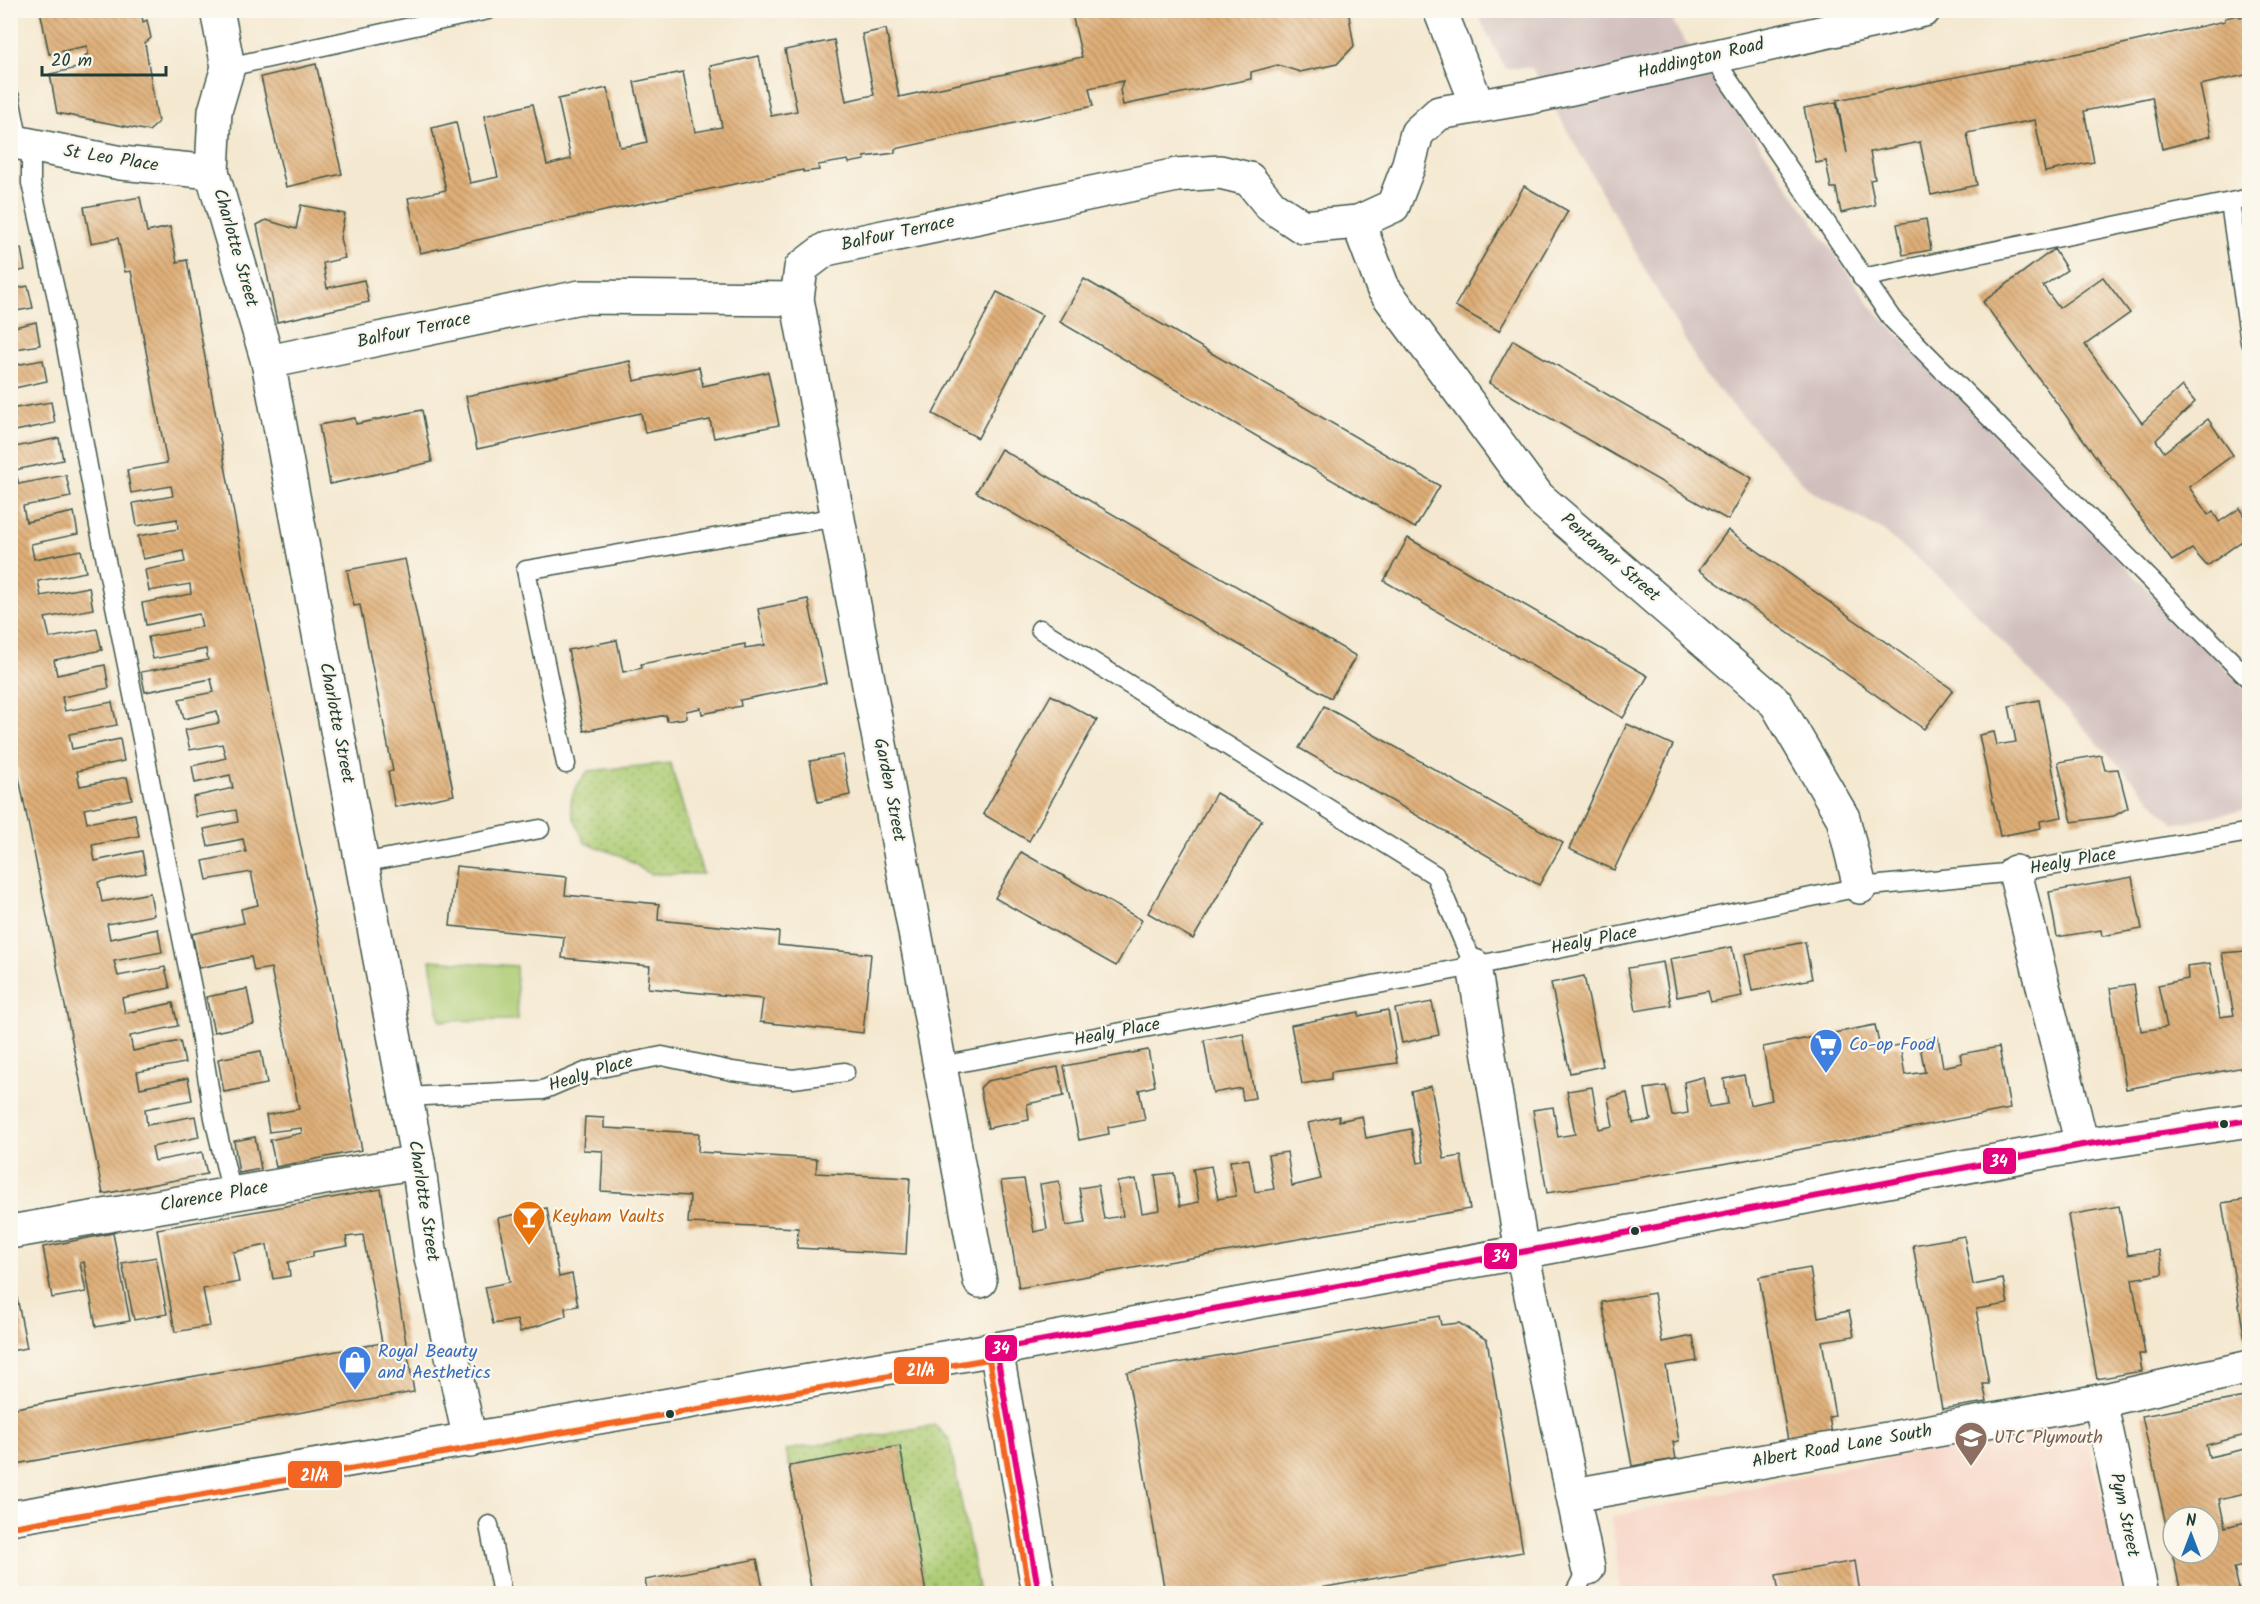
<svg xmlns="http://www.w3.org/2000/svg" width="2260" height="1604" font-family="Kalam,sans-serif">
  <style>
    .built { fill: #f6d2c3 }
    .industrial { fill: #d1bfbd }
    .grass { fill: url(#grass-dots); stroke: #668453; stroke-width: 1.5 }
    .pitch { fill: #accb72; stroke: #668453; stroke-width: 1.5 }
    .building { fill: url(#building-back-hatch); fill-rule: evenodd }
    .lines { fill: none; stroke-linecap: round; stroke-linejoin: round }
    .service-casing { stroke: #3f574b; stroke-width: 21 }
    .minor-casing { stroke: #3f574b; stroke-width: 36 }
    .secondary-casing { stroke: #3f574b; stroke-width: 36 }
    .service { stroke: #fff; stroke-width: 18 }
    .minor { stroke: #fff; stroke-width: 33 }
    .secondary { stroke: #fff; stroke-width: 33 }
    .bus-1-casing { stroke: #fbf7ec; stroke-width: 10 }
    .bus-2-casing { stroke: #fbf7ec; stroke-width: 10 }
    .bus-1 { stroke: #e5007d; stroke-width: 6 }
    .bus-2 { stroke: #f26522; stroke-width: 6 }
    .bus-dot { fill: #1f3d34; stroke: #fbf7ec; stroke-width: 2 }
    .labels { text-anchor: middle; dominant-baseline: central; stroke-width: 4.5; stroke-linejoin: round; paint-order: stroke }
    .street-label { font-size: 18px; fill: #1f3d34; stroke: #fbf7ec }
    .shop-label { font-size: 18px; fill: #366cbe; stroke: #fbf7ec; text-anchor: start }
    .food-label { font-size: 18px; fill: #c56008; stroke: #fbf7ec; text-anchor: start }
    .education-label { font-size: 18px; fill: #785e54; stroke: #fbf7ec; text-anchor: start }
    .line-badge { stroke: #fbf7ec; stroke-width: 2 }
    .badge-label { font-size: 16px; text-anchor: middle; font-weight: bold; fill: #fff }
  </style>
  <defs>
    <pattern id="grass-dots" width="8" height="8" patternUnits="userSpaceOnUse" patternTransform="scale(1.5)"><rect width="8" height="8" fill="#accb72"/><path d="M2 2h.1M6 6h.1" fill="none" stroke="#8ba65e" stroke-width="1.8" stroke-linecap="round"/></pattern>
    <pattern id="building-back-hatch" width="6" height="6" patternUnits="userSpaceOnUse" patternTransform="scale(1.5)"><rect width="6" height="6" fill="#dfaf78"/><path d="M-1 5l2 2M0 0l6 6M5-1l2 2" fill="none" stroke="#b49063"/></pattern>
  </defs>
  <rect width="100%" height="100%" fill="#fbf7ec"/>
  <filter id="ink" filterUnits="userSpaceOnUse"><feTurbulence type="fractalNoise" baseFrequency=".0167" numOctaves="2"/><feDisplacementMap in="SourceGraphic" scale="12" xChannelSelector="R" yChannelSelector="G"/><feConvolveMatrix kernelMatrix="1 2 1 2 8 2 1 2 1" color-interpolation-filters="sRGB"/></filter>
  <filter id="wash" filterUnits="userSpaceOnUse"><feTurbulence type="fractalNoise" baseFrequency=".008" numOctaves="4" result="noise"/><feDisplacementMap in="SourceGraphic" scale="24" xChannelSelector="R" yChannelSelector="G"/><feGaussianBlur stdDeviation="1.35" result="paint"/><feColorMatrix in="noise" values="0 0 0 0 0 0 0 0 0 0 0 0 0 0 0 0 0 1.4 0 .05"/><feComposite in="paint" operator="in"/></filter>
  <g filter="url(#wash)">
    <rect width="100%" height="100%" fill="#f4e8d0"/>
    <!-- built -->
    <polygon class="built" points="2083,1417 2123,1593 1613,1593 1621,1592 1611,1517"/>
    <!-- industrial -->
    <polygon class="industrial" points="1476,11 1668,11 1679,33 1722,90 1872,308 2249,693 2249,809 2174,824 1952,588 1883,531 1809,490 1704,374 1532,68 1505,68"/>
    <!-- grass -->
    <g class="grass">
      <path d="M670,763L703,874H650L622,856L585,843C570,810 562,802 588,771Z"/>
      <polygon points="935,1425 949,1439 979,1593 926,1593 900,1446 789,1466 786,1450"/>
    </g>
    <!-- pitch -->
    <polygon class="pitch" points="430,960 516,966 518,1020 440,1021"/>
    <g id="blocks">
      <!-- building -->
      <g class="building">
        <polygon points="40,10 141,10 143,22 147,20 151,38 145,43 158,123 149,131 57,113 50,74 86,66 84,56 88,54 87,46 49,54"/>
        <polygon points="1071,10 1348,10 1354,46 1337,64 1300,72 1278,65 1251,72 1251,79 1123,105 1120,90 1123,81 1089,88 1093,106 895,149 895,153 864,157 865,160 849,163 848,160 818,165 819,170 803,172 803,170 609,210 420,253 408,198 446,190 432,128 456,122 470,183 498,177 484,116 533,104 547,165 571,159 558,99 607,88 620,147 634,145 647,142 634,82 683,72 695,132 722,127 710,66 759,56 771,116 797,111 785,50 834,40 846,101 859,98 874,95 862,34 886,29 899,97 1082,57"/>
        <polygon points="2238,15 2240,17 2250,15 2250,74 2200,85 2211,136 2162,149 2152,97 2084,111 2094,162 2068,167 2045,172 2035,120 1967,133 1977,185 1931,195 1920,142 1870,152 1875,179 1870,180 1875,205 1841,213 1836,188 1831,188 1826,161 1816,163 1804,108 1836,102 1847,153 1837,100 2105,48 2225,21 2225,18"/>
        <polygon points="316,64 342,174 286,187 261,77"/>
        <polygon points="1524,186 1568,211 1499,331 1455,306"/>
        <polygon points="140,197 147,232 170,227 177,262 187,260 239,541 362,1150 276,1167 270,1140 302,1133 301,1128 269,1132 266,1115 299,1109 271,968 254,971 251,957 199,968 192,934 244,923 241,909 258,905 251,872 207,880 203,861 246,852 243,839 208,846 204,829 238,822 236,810 196,817 193,797 233,788 230,775 195,783 192,766 226,758 222,744 190,750 185,730 219,723 217,711 184,719 179,699 214,692 211,679 145,692 141,672 208,660 206,649 153,659 148,637 202,627 199,614 146,625 142,603 191,594 190,584 149,591 145,570 185,562 183,551 143,559 138,536 178,529 177,519 137,526 133,503 173,496 171,486 131,493 127,470 167,463 131,271 125,272 118,238 91,243 84,207"/>
        <polygon points="301,205 345,214 340,238 345,258 323,263 327,288 364,280 369,302 277,322 257,225 266,220 296,229"/>
        <polygon points="13,211 18,233 10,235 10,212"/>
        <polygon points="1926,219 1931,250 1903,255 1897,224"/>
        <polygon points="21,248 25,270 10,273 10,250"/>
        <polygon points="2054,249 2067,270 2043,286 2059,308 2103,277 2130,313 2085,345 2142,423 2182,386 2195,402 2156,440 2164,452 2208,419 2233,455 2189,487 2208,515 2213,511 2219,522 2240,508 2250,524 2250,535 2207,566 2192,549 2172,561 1983,302"/>
        <polygon points="1084,279 1440,486 1415,528 1060,322"/>
        <polygon points="28,286 33,308 10,312 10,290"/>
        <polygon points="997,292 1042,315 978,438 933,414"/>
        <polygon points="36,322 40,345 10,350 10,328"/>
        <polygon points="1513,340 1752,478 1728,520 1489,383"/>
        <polygon points="43,360 47,381 10,389 10,366"/>
        <polygon points="630,361 634,381 699,367 703,386 768,372 779,425 714,438 710,420 645,433 641,413 477,449 466,396"/>
        <polygon points="51,402 55,423 10,432 10,409"/>
        <polygon points="422,410 432,462 330,484 319,425 355,418 356,424"/>
        <polygon points="59,438 63,460 15,470 19,484 66,475 71,497 23,506 26,522 74,512 78,534 31,544 34,559 81,550 86,572 38,581 41,596 89,587 93,609 45,618 50,638 97,629 102,650 54,660 57,675 105,665 109,688 62,697 65,711 112,702 117,725 69,734 72,749 120,739 124,761 77,771 80,786 127,777 132,799 84,809 87,823 135,814 139,836 92,845 95,861 142,851 146,873 98,882 102,902 150,893 154,915 107,924 110,939 158,929 162,952 114,961 118,976 165,967 170,988 122,998 125,1013 173,1003 178,1026 130,1036 133,1051 180,1041 185,1063 137,1072 140,1088 188,1078 192,1100 145,1109 147,1125 195,1116 199,1137 152,1147 155,1161 202,1152 207,1174 103,1194 10,733 10,448"/>
        <polygon points="1001,449 1356,656 1331,698 976,492"/>
        <polygon points="1728,530 1953,690 1924,729 1699,570"/>
        <polygon points="1408,538 1648,676 1623,718 1384,581"/>
        <polygon points="405,559 454,795 395,807 388,772 393,771 360,605 354,606 347,570"/>
        <polygon points="808,599 826,683 740,700 741,706 702,714 701,708 686,711 687,718 667,721 666,715 584,731 568,650 617,640 623,672 642,668 641,664 745,644 745,648 765,645 758,609"/>
        <polygon points="1051,695 1097,720 1029,841 983,814"/>
        <polygon points="2039,700 2062,817 2040,821 2041,828 2000,836 1979,735 1994,732 1997,745 2016,742 2009,706"/>
        <polygon points="1324,706 1563,843 1539,885 1299,748"/>
        <polygon points="1627,724 1673,745 1614,870 1569,849"/>
        <polygon points="843,755 850,795 818,802 810,761"/>
        <polygon points="2101,755 2105,770 2118,769 2128,808 2114,816 2072,822 2058,762"/>
        <polygon points="1216,793 1262,820 1193,939 1148,913"/>
        <polygon points="1021,852 1142,920 1116,966 995,898"/>
        <polygon points="456,866 567,877 565,895 659,904 658,920 779,932 778,945 871,954 863,1033 760,1022 763,999 648,988 650,966 562,958 564,937 450,926"/>
        <polygon points="2132,877 2142,929 2102,936 2101,930 2057,937 2049,892"/>
        <polygon points="1805,942 1812,979 1752,991 1745,954"/>
        <polygon points="1732,947 1742,996 1711,1002 1708,991 1677,997 1670,959"/>
        <polygon points="2246,951 2250,972 2250,1066 2126,1089 2110,988 2134,984 2141,1031 2167,1027 2158,985 2188,979 2187,966 2210,963 2220,1017 2234,1015 2222,953"/>
        <polygon points="1663,962 1671,1005 1636,1011 1628,968"/>
        <polygon points="1584,976 1603,1066 1570,1073 1551,983"/>
        <polygon points="247,989 254,1024 214,1032 206,997"/>
        <polygon points="1432,1002 1439,1035 1402,1043 1395,1009"/>
        <polygon points="1388,1010 1397,1063 1331,1072 1331,1079 1302,1084 1291,1025 1359,1012 1359,1016"/>
        <polygon points="1875,1025 1880,1048 1900,1045 1905,1075 1925,1072 1919,1041 1938,1037 1943,1067 1962,1063 1960,1054 1999,1047 2010,1109 1740,1161 1547,1193 1533,1110 1553,1107 1558,1137 1575,1134 1567,1091 1592,1087 1599,1129 1613,1126 1608,1098 1627,1093 1633,1123 1651,1120 1645,1089 1666,1086 1672,1116 1688,1113 1684,1082 1703,1077 1709,1107 1728,1104 1724,1079 1744,1075 1750,1105 1772,1100 1763,1047"/>
        <polygon points="1243,1033 1255,1098 1243,1100 1241,1088 1213,1093 1204,1040"/>
        <polygon points="1148,1050 1155,1086 1139,1090 1145,1120 1108,1127 1109,1134 1079,1140 1064,1066"/>
        <polygon points="261,1051 267,1084 224,1092 218,1059"/>
        <polygon points="1058,1067 1064,1096 1027,1104 1029,1120 988,1128 980,1088 987,1081"/>
        <polygon points="1431,1086 1444,1159 1461,1156 1470,1209 1019,1288 1001,1181 1024,1179 1034,1232 1047,1229 1040,1184 1059,1181 1066,1226 1085,1223 1079,1188 1098,1185 1104,1219 1123,1216 1117,1182 1136,1179 1142,1213 1160,1210 1155,1175 1174,1173 1180,1206 1199,1202 1193,1169 1211,1166 1218,1199 1236,1196 1230,1161 1249,1159 1255,1192 1274,1189 1268,1155 1287,1152 1292,1186 1321,1179 1308,1123 1339,1116 1339,1121 1362,1116 1366,1138 1411,1129 1418,1163 1424,1162 1411,1091"/>
        <polygon points="585,1117 604,1118 604,1128 699,1133 698,1152 817,1159 816,1173 910,1178 906,1254 797,1248 798,1228 688,1223 690,1196 601,1191 603,1151 583,1150"/>
        <polygon points="255,1137 261,1169 239,1173 234,1141"/>
        <polygon points="381,1189 414,1392 10,1465 10,1409 382,1343 363,1235 346,1237 348,1246 313,1252 313,1257 288,1262 290,1276 273,1279 267,1245 233,1252 239,1282 203,1289 210,1326 175,1332 157,1229"/>
        <polygon points="2250,1199 2250,1353 2247,1353 2222,1203"/>
        <polygon points="2119,1206 2128,1255 2159,1250 2163,1274 2132,1279 2145,1354 2139,1354 2142,1371 2097,1379 2068,1215"/>
        <polygon points="547,1208 559,1277 572,1274 578,1306 565,1308 566,1316 520,1332 517,1320 493,1324 485,1287 510,1282 498,1218"/>
        <polygon points="113,1233 130,1321 96,1327 84,1262 80,1263 86,1292 52,1298 43,1247"/>
        <polygon points="1964,1236 1973,1285 2003,1279 2008,1304 1976,1309 1989,1384 1983,1384 1987,1402 1942,1409 1913,1245"/>
        <polygon points="156,1257 167,1314 134,1320 122,1263"/>
        <polygon points="10,1262 27,1348 10,1351"/>
        <polygon points="1810,1268 1818,1317 1849,1311 1854,1336 1822,1341 1835,1416 1829,1417 1832,1434 1788,1441 1759,1277"/>
        <polygon points="1654,1293 1662,1342 1693,1336 1697,1361 1666,1366 1679,1441 1673,1442 1676,1459 1632,1466 1602,1302"/>
        <polygon points="1439,1316 1441,1325 1459,1323 1487,1340 1523,1552 1292,1593 1165,1593 1127,1372"/>
        <path d="M2250,1396V1434L2206,1445L2209,1457L2250,1448V1492L2219,1499L2225,1527L2250,1521V1565L2234,1568L2240,1593H2181L2142,1416ZM2173,1517H2209V1553H2173Z"/>
        <polygon points="900,1446 926,1593 812,1593 789,1466"/>
        <polygon points="757,1559 764,1593 648,1593 645,1580"/>
        <polygon points="1855,1561 1860,1593 1779,1593 1776,1575"/>
      </g>
    </g>
  </g>
  <g filter="url(#ink)">
    <use href="#blocks" fill-opacity="0" stroke="#3f574b" stroke-width="1.5"/>
    <g class="lines">
      <defs>
        <g id="service">
          <polyline points="1712,56 1892,319 2250,680"/>
          <polyline points="228,67 488,10"/>
          <polyline points="10,97 19,143"/>
          <polyline points="31,145 31,183 57,298 99,526 195,1003 214,1118 232,1194"/>
          <polyline points="2230,203 2250,342"/>
          <polyline points="1862,278 2250,198"/>
          <polyline points="1040,629 1435,875 1474,966"/>
          <polyline points="566,764 526,570 837,517"/>
          <polyline points="362,863 540,829"/>
          <polyline points="941,1066 1474,966 1860,887 2015,872 2250,832"/>
          <polyline points="406,1097 543,1090 590,1070 662,1056 732,1071 793,1079 845,1072"/>
          <polyline points="489,1525 502,1594"/>
          <polyline points="1574,1594 1588,1568"/>
        </g>
        <g id="minor">
          <polyline points="217,10 228,67 215,111 212,172 268,362 418,1162 431,1257 470,1441"/>
          <polyline points="1440,10 1477,104"/>
          <polyline points="10,141 121,163 212,172"/>
          <polyline points="1358,222 1383,288 1538,497 1776,703 1843,818 1860,887"/>
          <polyline points="797,299 980,1281"/>
          <polyline points="268,362 580,297 797,299 801,268 826,249 1177,175 1220,172 1249,179 1271,206 1303,227 1358,222 1393,206 1408,167 1417,133 1439,113 1532,97 1924,10"/>
          <polyline points="2015,872 2082,1145"/>
          <polyline points="1474,966 1522,1252 1588,1568"/>
          <polyline points="10,1232 418,1162"/>
          <polyline points="2100,1401 2142,1594"/>
          <polyline points="1574,1495 2100,1401 2250,1367"/>
        </g>
        <g id="secondary">
          <polyline points="996,1349 1039,1594"/>
          <polyline points="10,1518 996,1349 1641,1230 1860,1186 2082,1145 2250,1120"/>
        </g>
      </defs>
      <!-- service casing -->
      <use href="#service" class="service-casing"/>
      <!-- minor casing -->
      <use href="#minor" class="minor-casing"/>
      <!-- secondary casing -->
      <use href="#secondary" class="secondary-casing"/>
      <!-- service -->
      <use href="#service" class="service"/>
      <!-- minor -->
      <use href="#minor" class="minor"/>
      <!-- secondary -->
      <use href="#secondary" class="secondary"/>
      <defs>
        <polyline id="bus-1" points="1039,1594 996,1349 1641,1230 2082,1145 2250,1120"/>
        <polyline id="bus-2" points="12,1527 989,1359 1030,1594"/>
      </defs>
      <!-- bus-1 casing -->
      <use href="#bus-1" class="bus-1-casing"/>
      <!-- bus-2 casing -->
      <use href="#bus-2" class="bus-2-casing"/>
      <!-- bus-1 -->
      <use href="#bus-1" class="bus-1"/>
      <!-- bus-2 -->
      <use href="#bus-2" class="bus-2"/>
    </g>
  </g>
  <!-- icons -->
  <defs>
    <symbol id="supermarket-pin" viewBox="-11 -11 22 30"><path d="M0 17L-7.5 6A9.5 9.5 0 1 1 7.5 6Z" fill="#3f7fe0" stroke="#fbf7ec"/><path d="M-6-5.5h2.5l.6 2H6L4.5 2H-2.5L-4.4-4H-6ZM-1.5 3.2a1.3 1.3 0 1 0 .1 0ZM3 3.2a1.3 1.3 0 1 0 .1 0Z" fill="#fff"/></symbol>
    <symbol id="bar-pin" viewBox="-11 -11 22 30"><path d="M0 17L-7.5 6A9.5 9.5 0 1 1 7.5 6Z" fill="#e8710a" stroke="#fbf7ec"/><path d="M-6-5H6L.8 .8V4.5H3.5V6h-7V4.5H-.8V.8Z" fill="#fff"/></symbol>
    <symbol id="shop-pin" viewBox="-11 -11 22 30"><path d="M0 17L-7.5 6A9.5 9.5 0 1 1 7.5 6Z" fill="#3f7fe0" stroke="#fbf7ec"/><path d="M-5-2.5h2.3a2.7 3.5 0 0 1 5.4 0H5L5.5 6h-11ZM-1.5-2.5h3a1.5 2.3 0 0 0-3 0Z" fill="#fff"/></symbol>
    <symbol id="school-pin" viewBox="-11 -11 22 30"><path d="M0 17L-7.5 6A9.5 9.5 0 1 1 7.5 6Z" fill="#8d6e63" stroke="#fbf7ec"/><path d="M0-5L7-2L0 1L-7-2ZM-4 1L0 2.5L4 1V4Q0 6-4 4Z" fill="#fff"/></symbol>
  </defs>
  <g fill-rule="evenodd">
    <use href="#supermarket-pin" x="1807" y="1026" width="38" height="52"/>
    <use href="#bar-pin" x="510" y="1198" width="38" height="52"/>
    <use href="#shop-pin" x="336" y="1343" width="38" height="52"/>
    <use href="#school-pin" x="1952" y="1419" width="38" height="52"/>
  </g>
  <!-- markers -->
  <g class="bus-dot">
    <circle cx="2224" cy="1124" r="5"/>
    <circle cx="1635" cy="1231" r="5"/>
    <circle cx="670" cy="1414" r="5"/>
  </g>
  <g class="labels">
    <!-- street labels -->
    <g class="street-label">
      <text transform="translate(1701 59) rotate(-13)">Haddington Road</text>
      <text transform="translate(111 159) rotate(9)">St Leo Place</text>
      <text transform="translate(898 234) rotate(-12)">Balfour Terrace</text>
      <text transform="translate(235 248) rotate(74)">Charlotte Street</text>
      <text transform="translate(414 331) rotate(-12)">Balfour Terrace</text>
      <text transform="translate(1610 558) rotate(41)">Pentamar Street</text>
      <text transform="translate(336 723) rotate(79)">Charlotte Street</text>
      <text transform="translate(889 790) rotate(79)">Garden Street</text>
      <text transform="translate(2073 862) rotate(-10)">Healy Place</text>
      <text transform="translate(1594 941) rotate(-11)">Healy Place</text>
      <text transform="translate(1117 1033) rotate(-11)">Healy Place</text>
      <text transform="translate(591 1074) rotate(-17)">Healy Place</text>
      <text transform="translate(214 1197) rotate(-10)">Clarence Place</text>
      <text transform="translate(423 1201) rotate(81)">Charlotte Street</text>
      <text transform="translate(1842 1447) rotate(-10)">Albert Road Lane South</text>
      <text transform="translate(2124 1515) rotate(78)">Pym Street</text>
    </g>
    <!-- shop labels -->
    <g class="shop-label">
      <text x="1849" y="1045">Co-op Food</text>
      <text x="378" y="1352">Royal Beauty<tspan x="378" dy="21">and Aesthetics</tspan></text>
    </g>
    <!-- food labels -->
    <g class="food-label">
      <text x="552" y="1217">Keyham Vaults</text>
    </g>
    <!-- education labels -->
    <g class="education-label">
      <text x="1994" y="1438">UTC Plymouth</text>
    </g>
  </g>
  <g class="line-badge">
    <rect x="1982" y="1147" width="35" height="28" rx="6" fill="#e5007d"/>
    <rect x="1483" y="1242" width="35" height="28" rx="6" fill="#e5007d"/>
    <rect x="984" y="1334" width="34" height="28" rx="6" fill="#e5007d"/>
    <rect x="893" y="1356" width="57" height="29" rx="6" fill="#f26522"/>
    <rect x="287" y="1460" width="56" height="29" rx="6" fill="#f26522"/>
  </g>
  <g class="badge-label">
    <text x="1999" y="1167">34</text>
    <text x="1501" y="1262">34</text>
    <text x="1001" y="1354">34</text>
    <text x="921" y="1376">21/A</text>
    <text x="315" y="1481">21/A</text>
  </g>
  <!-- margin -->
  <rect width="2260" height="1604" fill="none" stroke="#fbf7ec" stroke-width="36"/>
  <!-- north arrow -->
  <g transform="translate(2191 1535)"><circle r="28" fill="#fbf7ec" stroke="#a3ada2" stroke-width="1.5"/>
  <path d="M0-4.5L10 22L0 15L-10 22Z" fill="#1f6fb2"/>
  <text y="-9" font-size="16" font-weight="bold" text-anchor="middle" fill="#1f3d34">N</text>
  </g>
  <!-- scale -->
  <path d="M42 66v9h124v-9" fill="none" stroke="#1f3d34" stroke-width="3"/>
  <text x="51" y="66" font-size="18" fill="#1f3d34" stroke="#fbf7ec" stroke-width="4.5" paint-order="stroke">20 m</text>
</svg>
